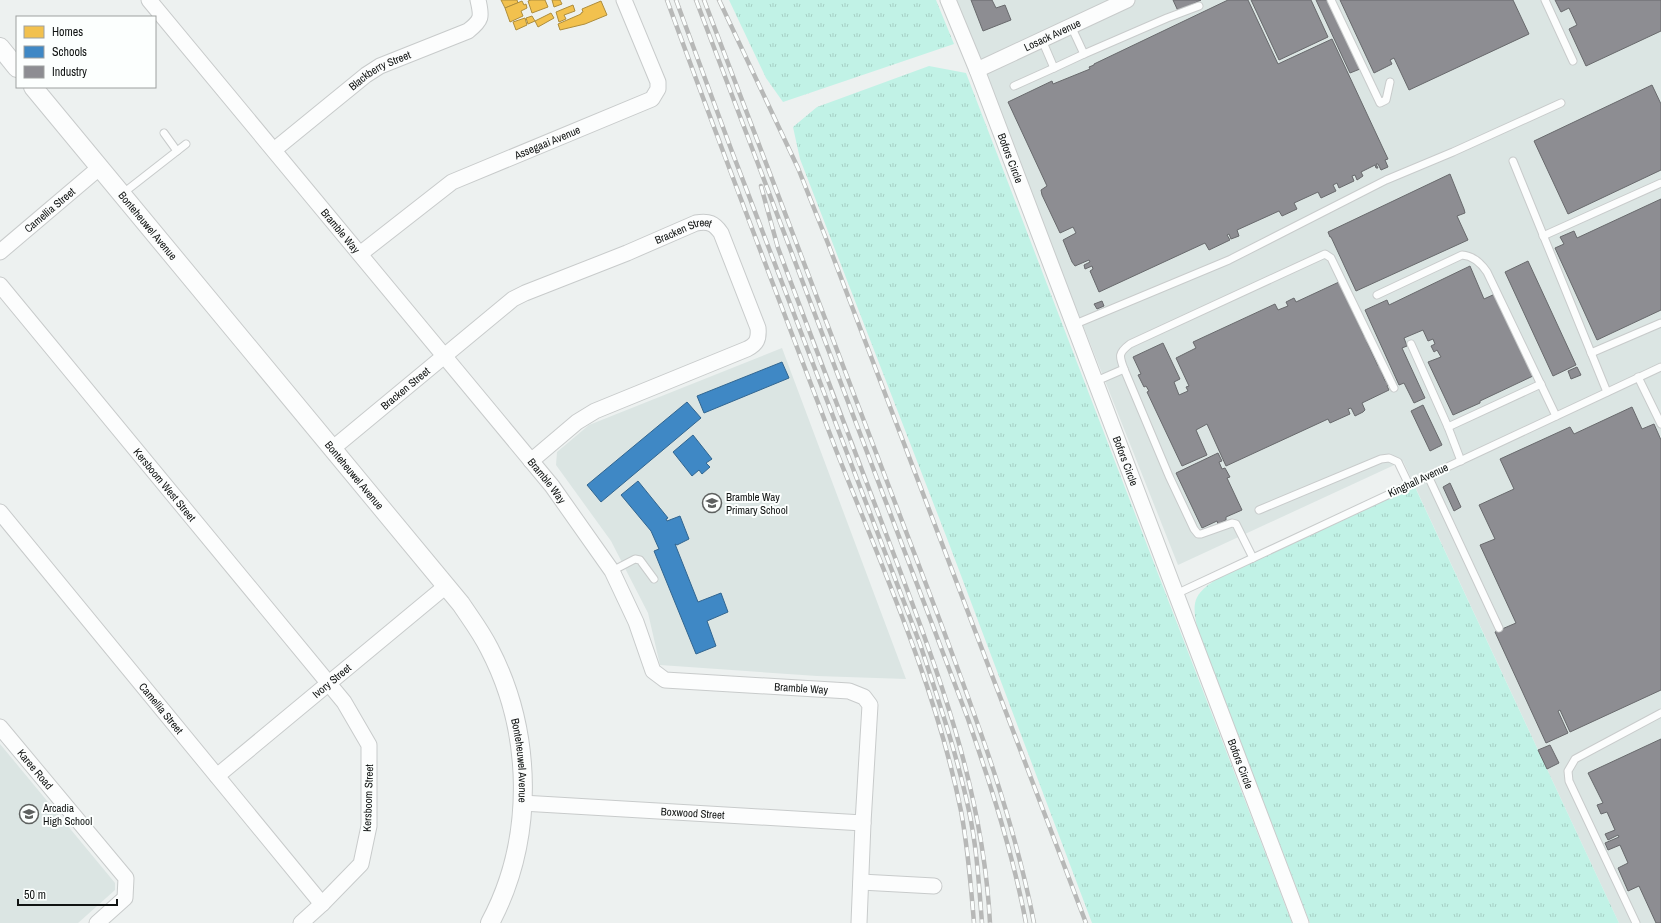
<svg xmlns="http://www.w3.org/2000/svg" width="1661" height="923" font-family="'Archivo Narrow',sans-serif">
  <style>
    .built { fill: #dbe5e3 }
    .grass { fill: url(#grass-tufts) }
    .homes { fill: #f2c14e; stroke: #ae8d3c }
    .schools { fill: #3f88c5; stroke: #316590 }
    .industry { fill: #8d8d92; stroke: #68696c }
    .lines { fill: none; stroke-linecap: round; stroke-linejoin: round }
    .service-casing { stroke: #c8cbcb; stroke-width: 9 }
    .minor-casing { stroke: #c8cbcb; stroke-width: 17 }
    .tertiary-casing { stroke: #c8cbcb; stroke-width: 20 }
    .service { stroke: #fcfdfd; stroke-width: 7 }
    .minor { stroke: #fcfdfd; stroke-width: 15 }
    .tertiary { stroke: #fcfdfd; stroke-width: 18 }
    .rail-casing { stroke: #b7b8b7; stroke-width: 4.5 }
    .rail { stroke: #fcfffe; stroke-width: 3; stroke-dasharray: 9; stroke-linecap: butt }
    .labels { text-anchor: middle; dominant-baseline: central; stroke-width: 4; stroke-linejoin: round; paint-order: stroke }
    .street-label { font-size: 11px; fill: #111413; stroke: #fcfffe }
    .poi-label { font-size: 11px; fill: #111413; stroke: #fcfffe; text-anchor: start }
  </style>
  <defs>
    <pattern id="grass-tufts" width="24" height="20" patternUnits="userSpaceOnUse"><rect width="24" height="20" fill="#c1f2e6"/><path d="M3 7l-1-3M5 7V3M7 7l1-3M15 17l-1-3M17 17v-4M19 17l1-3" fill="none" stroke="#a5cfc4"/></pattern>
  </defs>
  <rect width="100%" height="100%" fill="#edf1f0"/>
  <!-- built -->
  <g class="built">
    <polygon points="954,0 1661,0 1661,923 1619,923 1403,461 1178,565"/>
    <polygon points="782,348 906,679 817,676 660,665 648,613 611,541 556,465 557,452 589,425"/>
    <polygon points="0,744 115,883 115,890 78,923 0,923"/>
  </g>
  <!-- grass -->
  <g class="grass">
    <polygon points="729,0 936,0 954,44 783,102 766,78"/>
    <polygon points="929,66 966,73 1292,923 1092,923 948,541 800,159 793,127 817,107"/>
    <path d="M1414,485L1619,923H1310L1198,631C1191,601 1193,594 1220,577Z"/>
  </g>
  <!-- homes -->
  <g class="homes">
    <polygon points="501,0 517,0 518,3 505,8"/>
    <polygon points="531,0 545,0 548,7 532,13 528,1"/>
    <polygon points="552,0 560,0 562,4 554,7"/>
    <polygon points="522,1 524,5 526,4 527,8 521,11 523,16 510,22 505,8"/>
    <polygon points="601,1 607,15 585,24 560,30 558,24 581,14 581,13 583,12 582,9"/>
    <polygon points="573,5 575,11 564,15 566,19 559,22 556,12"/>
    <polygon points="551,13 554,18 538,27 535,21"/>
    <polygon points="532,16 535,21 528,24 526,18"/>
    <polygon points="525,18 527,25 516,30 513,22"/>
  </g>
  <!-- schools -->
  <g class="schools">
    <polygon points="782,362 789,378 704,413 697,396"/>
    <polygon points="687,402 701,418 601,502 587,485"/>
    <polygon points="693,435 712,459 706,463 710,467 702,474 699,470 692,476 673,452"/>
    <polygon points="638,481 668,518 666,519 667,521 680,516 689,539 677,545 675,544 698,602 721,593 728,612 707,621 716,646 696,654 654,551 659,549 651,531 621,495"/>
  </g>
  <!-- industry -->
  <g class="industry">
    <polygon points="971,0 992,0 996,8 1005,5 1011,20 983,31"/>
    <polygon points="1173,0 1201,0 1178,11"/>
    <polygon points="1228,0 1248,0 1278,64 1332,39 1388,159 1385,160 1388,167 1381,170 1378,164 1376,164 1378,168 1376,168 1375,165 1361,172 1363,176 1357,180 1355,175 1352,176 1354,181 1339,188 1337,183 1333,185 1336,191 1321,198 1318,192 1294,203 1297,209 1282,216 1279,211 1237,230 1239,236 1231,239 1229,234 1227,235 1230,240 1209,250 1205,243 1099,292 1090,271 1093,269 1092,266 1085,269 1084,265 1090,262 1089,260 1075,266 1072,262 1063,240 1076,233 1073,227 1060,233 1042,195 1041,190 1047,186 1008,102 1052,81 1053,84 1090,69 1089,67 1094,65 1094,64"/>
    <polygon points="1251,0 1311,0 1328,37 1279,60"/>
    <polygon points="1316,0 1328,0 1360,69 1350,73"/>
    <polygon points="1340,0 1513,0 1529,34 1409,90 1394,58 1390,60 1392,64 1374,73"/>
    <polygon points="1555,0 1661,0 1661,31 1586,66 1569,29 1577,25 1569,8 1561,12"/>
    <polygon points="1652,85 1661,104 1661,170 1568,214 1534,141"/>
    <polygon points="1450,174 1464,209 1465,213 1457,216 1468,240 1356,291 1331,237 1330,237 1328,232"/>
    <polygon points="1661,199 1661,310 1597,340 1555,248 1564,244 1560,237 1574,231 1577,238"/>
    <polygon points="1528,261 1576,365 1553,376 1505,272"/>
    <polygon points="1470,266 1484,299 1495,294 1533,376 1480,401 1480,403 1453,415 1428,362 1441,357 1437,350 1434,352 1431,346 1435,344 1433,339 1428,341 1423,330 1404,338 1407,346 1402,348 1425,398 1414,403 1404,383 1399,385 1365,310 1387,300 1389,305"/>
    <polygon points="1339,282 1364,336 1368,335 1370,340 1367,342 1378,366 1379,365 1385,381 1386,381 1388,385 1387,386 1389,390 1362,403 1365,410 1363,412 1355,416 1351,408 1348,409 1350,414 1330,423 1328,419 1226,466 1207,424 1196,430 1207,455 1182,466 1147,392 1149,391 1146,386 1144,387 1138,375 1141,374 1133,357 1163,343 1180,379 1174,382 1179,395 1188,391 1186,387 1189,386 1176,358 1196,348 1193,342 1275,304 1278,310 1288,306 1286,302 1294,298 1296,302"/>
    <polygon points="1102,301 1104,306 1097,309 1094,304"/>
    <polygon points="1577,367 1581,375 1571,379 1568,371"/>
    <polygon points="1423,405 1442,445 1430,451 1411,411"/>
    <polygon points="1632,407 1642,429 1654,424 1661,440 1661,690 1570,732 1560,710 1558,711 1568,733 1546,743 1495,632 1516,623 1480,545 1495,539 1479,505 1514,489 1500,459 1570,427 1574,434"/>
    <polygon points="1218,453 1222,461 1219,462 1222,469 1225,468 1230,477 1227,478 1242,510 1226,517 1226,520 1218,524 1217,521 1202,528 1176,473"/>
    <polygon points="1450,483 1461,507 1454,511 1443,487"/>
    <polygon points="1661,739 1661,923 1656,923 1639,886 1628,891 1618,868 1628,863 1620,845 1608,850 1605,843 1619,837 1618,835 1608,840 1605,834 1615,830 1607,812 1601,814 1597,805 1603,803 1588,773"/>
    <polygon points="1550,745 1559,763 1547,769 1538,750"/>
  </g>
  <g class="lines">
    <defs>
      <g id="service">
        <polyline points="1331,0 1380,103 1386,100 1390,82"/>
        <polyline points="1545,0 1573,61"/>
        <polyline points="1042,40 1054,68 1084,54 1071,26"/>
        <polyline points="1084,54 1167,18 1199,6"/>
        <polyline points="1014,86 1054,68"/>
        <polyline points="164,133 177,151"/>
        <polyline points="1513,161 1607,392"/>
        <polyline points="122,194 186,144"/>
        <polyline points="1543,236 1661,183"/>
        <path d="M1377,295L1462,255C1474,256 1481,263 1487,272L1556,416"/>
        <polyline points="1073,325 1229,260 1386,180 1453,152 1561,103"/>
        <polyline points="1411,344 1448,427 1461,461"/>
        <polyline points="1591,353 1661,323"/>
        <polyline points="1638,377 1661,424"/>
        <polyline points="1094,382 1124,369"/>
        <polyline points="1448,427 1541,384"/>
        <polyline points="1428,476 1499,628"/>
        <polyline points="1259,510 1381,459 1389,458 1398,462 1409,485"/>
        <path d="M1253,558L1236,524L1232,523L1201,534H1198L1194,529L1169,476L1124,369C1119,356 1118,353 1130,344L1325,254L1331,258L1394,388"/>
        <polyline points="612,571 635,559 640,560 654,579"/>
        <polyline points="1176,594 1661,367"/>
        <polyline points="1636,923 1569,781 1568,771 1575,759 1661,713"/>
      </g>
      <g id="minor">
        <path id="s1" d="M149,0L552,486L612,571L636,622L653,671L665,680L849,691L864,697L870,705L863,823L859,923"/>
        <path id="s2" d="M948,0L977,70L1301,923"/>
        <path id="s3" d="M977,70L1127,0"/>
        <path id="s4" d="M274,150L366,75L380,66L468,31C482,20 482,17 478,0"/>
        <path id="s5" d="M0,252L99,168"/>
        <path id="s6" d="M360,254L452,182L652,99L658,89V82L624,0"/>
        <path id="s7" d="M0,285L344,702L369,745V826L361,864L322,904L301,923"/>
        <path id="s8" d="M332,449L513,299L525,293L627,253L696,223C709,221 714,223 721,233L758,328C759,339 757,344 747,349L595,411L577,422L531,461"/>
        <path id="s9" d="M0,512L322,904"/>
        <path id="s10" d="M0,727L126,878L125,898L97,923"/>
        <path id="s11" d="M217,776L446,586"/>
        <path id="s12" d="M522,803L863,823"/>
        <polyline points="861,882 934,886"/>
      </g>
      <g id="tertiary">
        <polyline points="0,47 17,68"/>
        <path id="s13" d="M33,87L461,604C471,619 481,632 489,648C533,732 535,839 490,923"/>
      </g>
    </defs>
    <!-- service casing -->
    <use href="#service" class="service-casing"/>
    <!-- minor casing -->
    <use href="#minor" class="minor-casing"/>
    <!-- tertiary casing -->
    <use href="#tertiary" class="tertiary-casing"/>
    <!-- service -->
    <use href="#service" class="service"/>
    <!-- minor -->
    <use href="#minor" class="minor"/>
    <!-- tertiary -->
    <use href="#tertiary" class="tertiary"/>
    <defs>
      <g id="rail">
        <path d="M667,0C722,151 779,300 836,450C882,567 936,687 961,811C968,848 971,886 974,923"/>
        <path d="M676,0L731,149L920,644C938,699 957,754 969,811C977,848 979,886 982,923"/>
        <path d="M696,0L968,719C991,786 1013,854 1026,923"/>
        <path d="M704,0L940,621C977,720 1014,819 1034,923"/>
        <polyline points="719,0 798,168 829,246 1086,923"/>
        <path d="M761,186L778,248L790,280C823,369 857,458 891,547C938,671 983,789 990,923"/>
      </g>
    </defs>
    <!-- rail casing -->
    <use href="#rail" class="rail-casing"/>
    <!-- rail -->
    <use href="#rail" class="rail"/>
  </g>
  <!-- icons -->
  <defs>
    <symbol id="school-ring" viewBox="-11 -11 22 22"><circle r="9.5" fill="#fcfffe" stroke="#5e6160" stroke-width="1.5"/><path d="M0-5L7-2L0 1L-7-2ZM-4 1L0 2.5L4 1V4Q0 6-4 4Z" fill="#5e6160"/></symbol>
  </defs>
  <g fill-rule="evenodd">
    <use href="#school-ring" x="701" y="492" width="22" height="22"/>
    <use href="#school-ring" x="18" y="803" width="22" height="22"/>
  </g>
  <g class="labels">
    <!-- street labels -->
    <g class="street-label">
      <text stroke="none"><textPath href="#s3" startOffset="83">Losack Avenue</textPath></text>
      <text stroke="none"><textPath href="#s4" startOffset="133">Blackberry Street</textPath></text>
      <text stroke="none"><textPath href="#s6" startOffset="220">Assegaai Avenue</textPath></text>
      <text stroke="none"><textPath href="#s2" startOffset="170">Bofors Circle</textPath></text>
      <text stroke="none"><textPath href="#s5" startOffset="65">Camellia Street</textPath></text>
      <text stroke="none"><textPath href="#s13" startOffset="180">Bonteheuwel Avenue</textPath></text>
      <text stroke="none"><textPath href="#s1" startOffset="300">Bramble Way</textPath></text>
      <text stroke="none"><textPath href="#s8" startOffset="419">Bracken Street</textPath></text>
      <text stroke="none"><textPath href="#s8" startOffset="95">Bracken Street</textPath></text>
      <text stroke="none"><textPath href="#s2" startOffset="494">Bofors Circle</textPath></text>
      <text stroke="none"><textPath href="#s13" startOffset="504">Bonteheuwel Avenue</textPath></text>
      <text transform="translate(1418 480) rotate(-25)">Kinghall Avenue</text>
      <text stroke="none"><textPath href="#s1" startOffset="624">Bramble Way</textPath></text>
      <text stroke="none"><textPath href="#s7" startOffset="259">Kersboom West Street</textPath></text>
      <text stroke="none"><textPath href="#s11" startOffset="149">Ivory Street</textPath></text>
      <text stroke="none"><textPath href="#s1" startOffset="995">Bramble Way</textPath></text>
      <text stroke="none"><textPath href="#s9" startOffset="254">Camellia Street</textPath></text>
      <text stroke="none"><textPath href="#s13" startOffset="841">Bonteheuwel Avenue</textPath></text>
      <text stroke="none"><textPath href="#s2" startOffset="818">Bofors Circle</textPath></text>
      <text stroke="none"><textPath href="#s10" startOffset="55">Karee Road</textPath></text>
      <text transform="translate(368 798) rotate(-88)">Kersboom Street</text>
      <text stroke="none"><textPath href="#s12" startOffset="171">Boxwood Street</textPath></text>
    </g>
    <!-- poi labels -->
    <g class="poi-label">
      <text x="726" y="497">Bramble Way<tspan x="726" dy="13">Primary School</tspan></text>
      <text x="43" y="808">Arcadia<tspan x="43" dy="13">High School</tspan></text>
    </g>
  </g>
  <!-- legend -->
  <rect x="16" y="16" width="140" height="72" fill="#fcfffe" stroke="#9ea1a0"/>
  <rect x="24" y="26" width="20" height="12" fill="#f2c14e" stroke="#9ea1a0"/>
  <text x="52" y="36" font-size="12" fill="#111413">Homes</text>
  <rect x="24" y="46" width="20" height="12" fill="#3f88c5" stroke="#9ea1a0"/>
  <text x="52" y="56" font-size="12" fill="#111413">Schools</text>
  <rect x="24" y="66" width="20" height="12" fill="#8d8d92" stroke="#9ea1a0"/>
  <text x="52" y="76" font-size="12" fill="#111413">Industry</text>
  <!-- scale -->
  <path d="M18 899v6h99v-6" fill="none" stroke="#111413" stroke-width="2"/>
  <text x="24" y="899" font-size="12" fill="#111413" stroke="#fcfffe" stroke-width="3" paint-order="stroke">50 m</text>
</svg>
